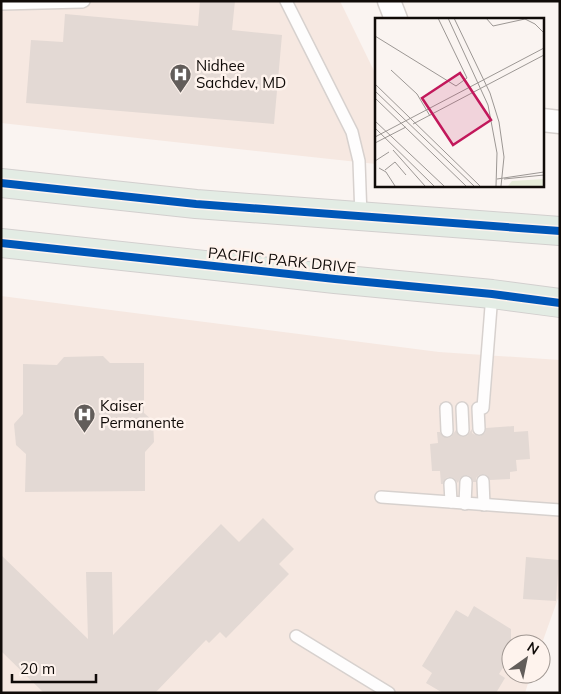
<svg xmlns="http://www.w3.org/2000/svg" width="561" height="694" font-family="Mulish,sans-serif">
  <style>
    .built { fill: #f6e8e1 }
    .building { fill: #e3d9d4 }
    .lines { fill: none; stroke-linecap: round; stroke-linejoin: round }
    .lane-casing { stroke: #d7d1ce; stroke-width: 14 }
    .street-casing { stroke: #d7d1ce; stroke-width: 25 }
    .primary-casing { stroke: #d2cfce; stroke-width: 30 }
    .lane { stroke: #fefdfd; stroke-width: 11 }
    .street { stroke: #fefdfd; stroke-width: 22 }
    .primary { stroke: #e3ece4; stroke-width: 28 }
    .cycleway-casing { stroke: #fef3ed; stroke-width: 11 }
    .cycleway { stroke: #0057b8; stroke-width: 8 }
    .labels { text-anchor: middle; dominant-baseline: central; stroke-width: 5; stroke-linejoin: round; paint-order: stroke }
    .poi-label { font-size: 15px; fill: #100b08; stroke: #fef3ed; text-anchor: start }
    .street-label { font-size: 15px; fill: #100b08; stroke: #fef3ed }
    .inset-road { fill: none; stroke: #9c9794; stroke-width: 1 }
    .view { fill: #c2185b; fill-opacity: 0.15; stroke: #c2185b; stroke-width: 2.5 }
    .inset-edge { fill: none; stroke: #100b08; stroke-width: 2.5 }
  </style>
  <rect width="100%" height="100%" fill="#faf4f1"/>
  <!-- built -->
  <g class="built">
    <polygon points="1,1 340,1 376,75 376,164 1,123"/>
    <polygon points="1,296 439,352 560,360 560,593 541,646 541,644 511,644 511,674 531,674 525,693 1,693"/>
  </g>
  <!-- building -->
  <g class="building">
    <polygon points="200,1 235,1 232,30 282,35 274,124 26,103 31,40 63,42 65,14 198,26"/>
    <polygon points="103,356 110,363 144,363 144,413 153,421 154,442 145,452 145,491 25,492 26,454 16,445 14,424 23,414 23,364 57,365 64,357"/>
    <polygon points="514,426 514,432 528,431 530,459 516,460 517,471 510,472 510,479 490,480 487,475 482,474 479,475 476,478 476,482 473,482 470,476 466,475 460,478 458,483 454,478 449,477 446,478 443,484 441,484 440,471 432,471 430,444 438,443 437,432 440,432 443,437 448,438 451,437 456,430 459,436 464,437 467,436 472,429 472,433 475,435 480,436 485,433 486,428"/>
    <polygon points="263,518 294,549 279,564 289,574 226,638 220,632 209,643 206,640 155,693 44,693 1,651 1,555 88,639 86,572 112,572 113,635 221,524 239,542"/>
    <polygon points="526,557 559,560 556,601 523,599"/>
    <polygon points="474,606 511,629 511,655 499,674 505,678 496,693 443,693 426,683 432,673 422,666 456,610 468,617"/>
  </g>
  <g class="lines">
    <defs>
      <g id="lane">
        <polyline points="286,1 352,132 359,161 361,217"/>
        <polyline points="1,4 82,2 84,1"/>
        <polyline points="446,408 447,431"/>
        <polyline points="462,408 463,430"/>
        <polyline points="478,408 479,429"/>
        <polyline points="483,408 492,294"/>
        <polyline points="483,481 484,505"/>
        <polyline points="450,484 451,502"/>
        <polyline points="381,497 560,510"/>
        <polyline points="465,504 466,482"/>
        <polyline points="296,636 389,693"/>
      </g>
      <g id="street">
        <polyline points="389,1 396,19"/>
        <polyline points="542,120 560,122"/>
      </g>
      <g id="primary">
        <polyline points="1,183 196,204 560,231"/>
        <polyline points="1,243 335,279 492,294 560,303"/>
      </g>
    </defs>
    <!-- lane casing -->
    <use href="#lane" class="lane-casing"/>
    <!-- street casing -->
    <use href="#street" class="street-casing"/>
    <!-- primary casing -->
    <use href="#primary" class="primary-casing"/>
    <!-- lane -->
    <use href="#lane" class="lane"/>
    <!-- street -->
    <use href="#street" class="street"/>
    <!-- primary -->
    <use href="#primary" class="primary"/>
    <defs>
      <g id="cycleway">
        <polyline points="1,183 196,204 560,231"/>
        <polyline points="1,243 335,279 492,294 560,303"/>
      </g>
    </defs>
    <!-- cycleway casing -->
    <use href="#cycleway" class="cycleway-casing"/>
    <!-- cycleway -->
    <use href="#cycleway" class="cycleway"/>
  </g>
  <!-- icons -->
  <defs>
    <symbol id="hospital-pin" viewBox="-11 -11 22 30"><path d="M0 17L-7.5 6A9.5 9.5 0 1 1 7.5 6Z" fill="#625d5a" stroke="#fef3ed"/><path d="M-5-5h3v3.5h4V-5h3V5h-3V1.5h-4V5h-3Z" fill="#fff"/></symbol>
  </defs>
  <g fill-rule="evenodd">
    <use href="#hospital-pin" x="168" y="62" width="25" height="34"/>
    <use href="#hospital-pin" x="72" y="402" width="25" height="34"/>
  </g>
  <g class="labels">
    <!-- poi labels -->
    <g class="poi-label">
      <text x="196" y="65">Nidhee<tspan x="196" dy="17">Sachdev, MD</tspan></text>
      <text x="100" y="405">Kaiser<tspan x="100" dy="17">Permanente</tspan></text>
    </g>
    <!-- street labels -->
    <g class="street-label">
      <text transform="translate(282 260) rotate(6)">PACIFIC PARK DRIVE</text>
    </g>
  </g>
  <!-- overview -->
  <g transform="translate(375 18)">
    <rect width="169" height="169" fill="#faf4f1"/>
    <path d="M169,161V168H133L137,163Z" fill="#e7ecd9"/>
    <path class="inset-road" d="M73,0L113,87L122,135L121,168M79,0L115,75L124,104L129,139L126,168M111,0L118,8L150,1L160,6L169,15M0,18L81,68L92,60L63,0M16,52L42,76L55,98M0,66L105,168M0,73L99,168M0,80L91,168M0,103L69,168M38,106L169,37M0,110L59,168M0,119L169,30M0,125L31,109M18,132L50,168M0,143L14,134M4,150L11,154L20,168M10,152L20,144L31,157M122,161L169,154M129,161L169,157"/>
    <path class="view" d="M85,55L116,102L78,127L47,80Z"/>
    <rect width="169" height="169" class="inset-edge"/>
  </g>
  <!-- border -->
  <rect width="561" height="694" fill="none" stroke="#100b08" stroke-width="5"/>
  <!-- north arrow -->
  <g transform="translate(526 659) rotate(33)"><circle r="24" fill="#fef3ed" stroke="#9f9691"/>
  <path d="M0-4L9 19L0 12L-9 19Z" fill="#625d5a"/>
  <text y="-8" font-size="14" font-weight="bold" text-anchor="middle" fill="#100b08">N</text>
  </g>
  <!-- scale -->
  <path d="M12 674v8h84v-8" fill="none" stroke="#100b08" stroke-width="2.5"/>
  <text x="20" y="674" font-size="15" fill="#100b08" stroke="#fef3ed" stroke-width="4" paint-order="stroke">20 m</text>
</svg>
